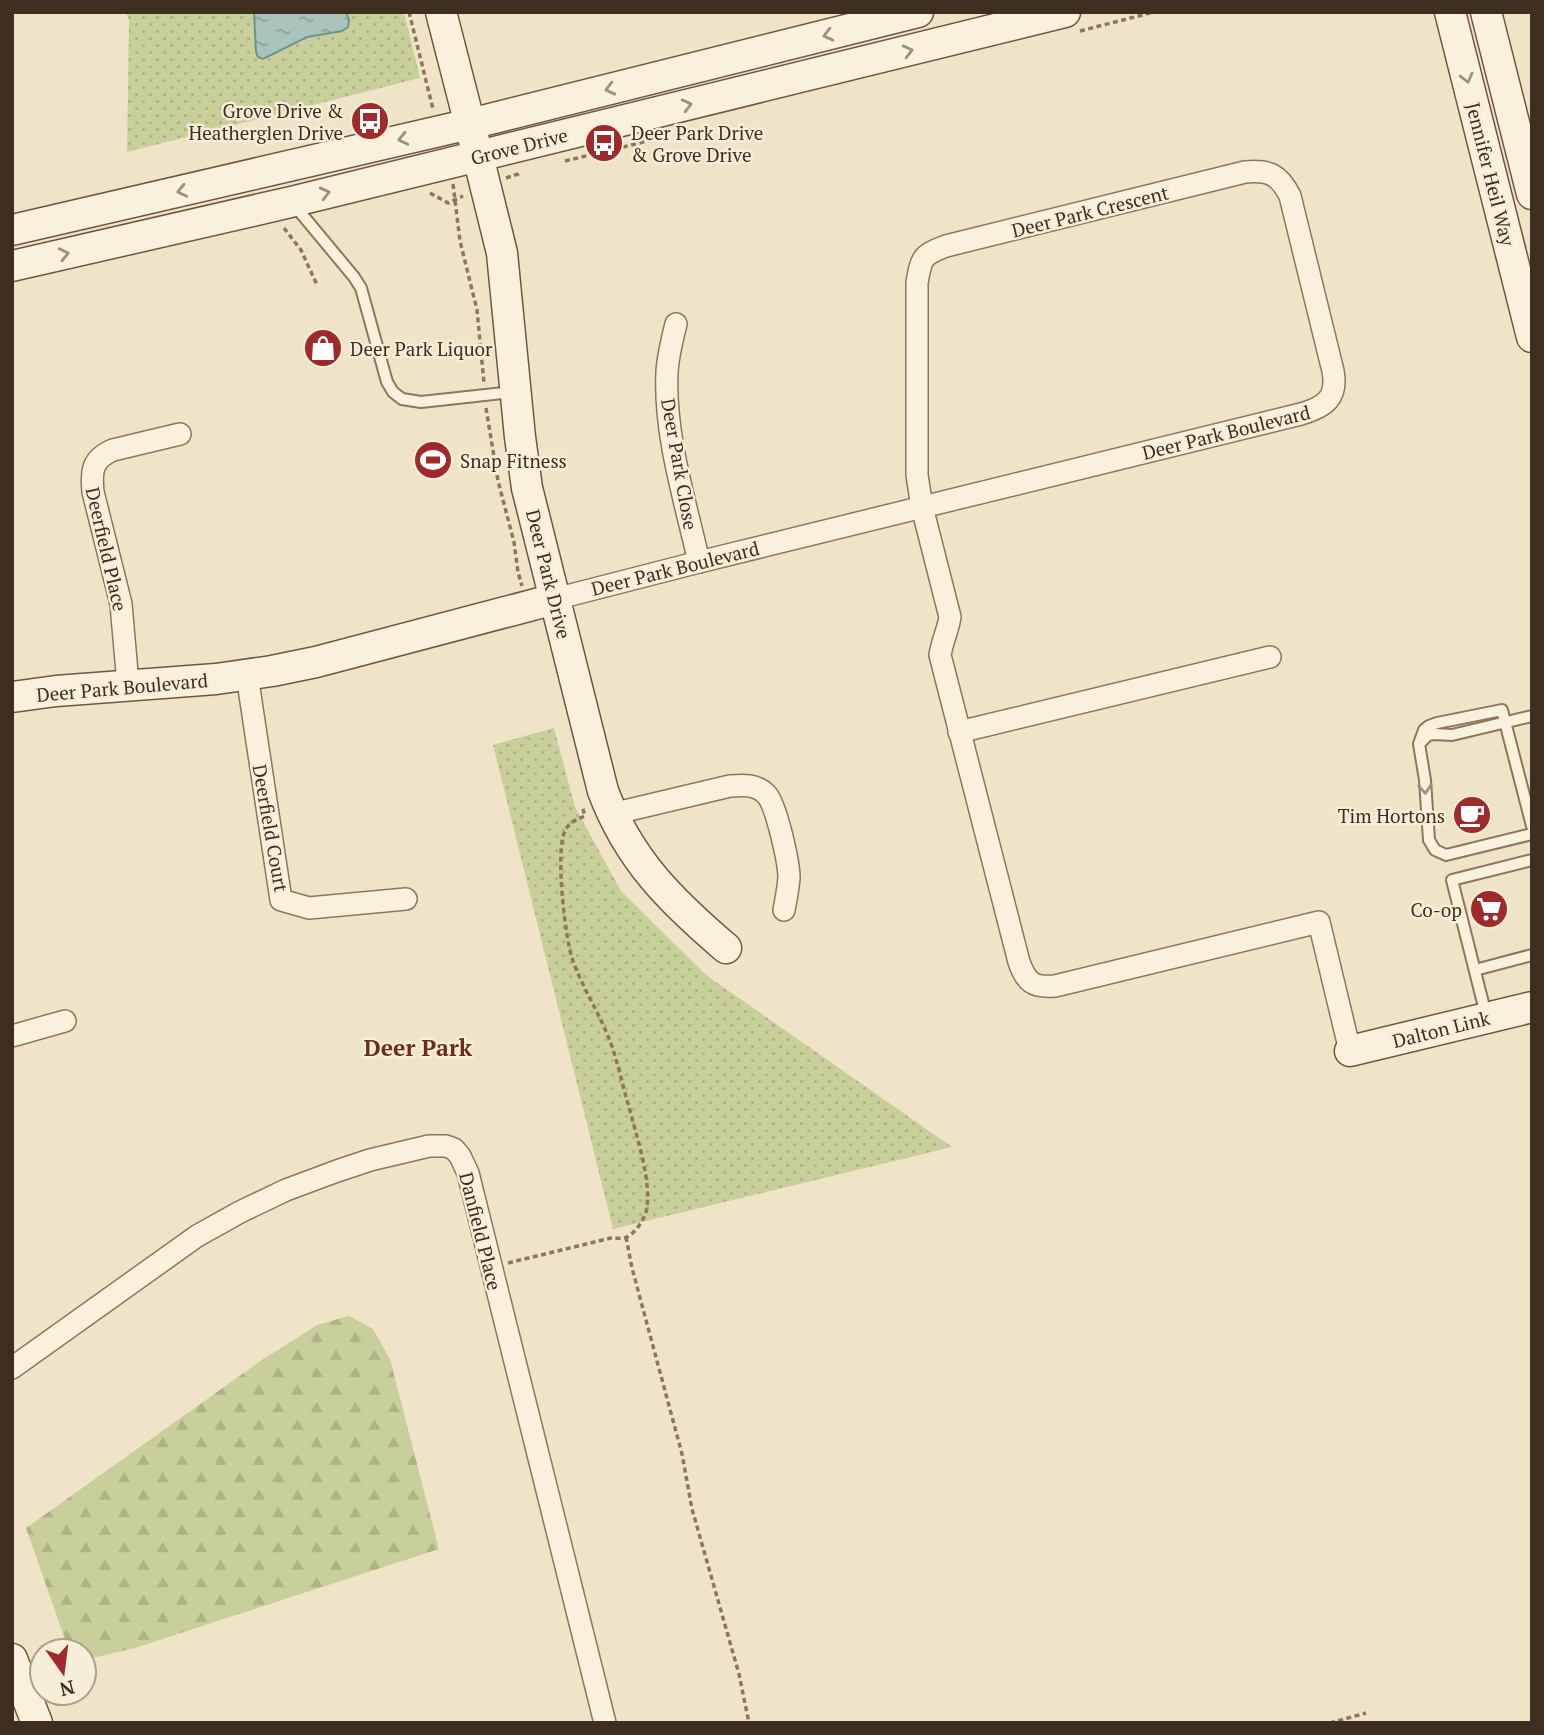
<svg xmlns="http://www.w3.org/2000/svg" width="1544" height="1735" font-family="'PT Serif',serif">
  <style>
    .forest { fill: url(#forest-firs) }
    .park { fill: url(#park-dots) }
    .water { fill: url(#water-ripples); stroke: #6f938a; stroke-width: 2 }
    .lines { fill: none; stroke-linecap: round; stroke-linejoin: round }
    .lane-casing { stroke: #8d765c; stroke-width: 14 }
    .street-casing { stroke: #8d765c; stroke-width: 24 }
    .secondary-casing { stroke: #6f573f; stroke-width: 33 }
    .path { stroke: #8d765c; stroke-width: 3.5; stroke-dasharray: 5 3.5; stroke-linecap: butt }
    .lane { stroke: #faf1dc; stroke-width: 10 }
    .street { stroke: #faf1dc; stroke-width: 21 }
    .secondary { stroke: #faf1dc; stroke-width: 30 }
    .oneway { stroke: #9c907e }
    .labels { text-anchor: middle; dominant-baseline: central; stroke-width: 5; stroke-linejoin: round; paint-order: stroke }
    .poi-label { font-size: 19px; fill: #3d2e20; stroke: #f7eed8; text-anchor: end }
    .street-label { font-size: 19px; fill: #3d2e20; stroke: #f7eed8 }
    .quarter-label { font-size: 23px; font-weight: bold; fill: #6b2e1e; stroke: #f7eed8 }
  </style>
  <defs>
    <pattern id="forest-firs" width="22" height="20" patternUnits="userSpaceOnUse" patternTransform="scale(1.75)"><rect width="22" height="20" fill="#c9cf9b"/><path d="M5 1l3.5 6h-7zM16 11l3.5 6h-7z" fill="#aeb285"/></pattern>
    <pattern id="park-dots" width="8" height="8" patternUnits="userSpaceOnUse" patternTransform="scale(1.75)"><rect width="8" height="8" fill="#c9cf9b"/><path d="M2 2h.1M6 6h.1" fill="none" stroke="#aeb285" stroke-width="1.8" stroke-linecap="round"/></pattern>
    <pattern id="water-ripples" width="26" height="14" patternUnits="userSpaceOnUse" patternTransform="scale(1.75)"><rect width="26" height="14" fill="#a9c4bc"/><path d="M2 4q2-2 4 0t4 0M15 11q2-2 4 0t4 0" fill="none" stroke="#8ba098"/></pattern>
  </defs>
  <rect width="100%" height="100%" fill="#f0e4c8"/>
  <!-- forest -->
  <polygon class="forest" points="349,1316 373,1329 390,1359 439,1549 135,1648 84,1660 84,1651 69,1651 26,1528 259,1362 317,1325"/>
  <!-- park -->
  <g class="park">
    <polygon points="126,12 404,12 420,78 127,152 129,21"/>
    <polygon points="554,728 575,807 621,891 706,975 952,1147 613,1229 493,745"/>
  </g>
  <!-- water -->
  <polygon class="water" points="254,12 346,12 349,20 348,27 342,31 307,37 263,59 258,57 256,52"/>
  <g class="lines">
    <defs>
      <g id="lane">
        <polyline points="295,206 354,277 361,288 387,382 393,392 402,399 421,402 513,392"/>
        <polyline points="1421,742 1428,735 1435,734 1452,735 1532,716"/>
        <polyline points="1532,826 1502,710 1437,723 1429,726 1424,730 1419,744 1425,780 1429,840 1435,850 1446,855 1532,834"/>
        <polyline points="1475,970 1532,955"/>
        <polyline points="1486,1015 1452,880 1532,860"/>
      </g>
      <g id="street">
        <path d="M676,324C672,340 668,355 667,372C664,435 685,500 699,562"/>
        <path d="M555,599L699,562L1301,414C1325,407 1338,398 1333,371L1290,196C1279,174 1269,170 1245,172L946,246C922,255 921,258 917,283V475L922,507L950,617C948,630 942,642 940,655L1019,962C1026,982 1033,988 1055,986L1319,922L1350,1051"/>
        <polyline points="247,675 281,900 309,908 406,899"/>
        <path d="M128,684L121,604L93,492C91,471 92,459 113,450L180,434"/>
        <polyline points="959,732 1270,657"/>
        <path d="M612,814L730,786C743,785 756,784 766,794C776,804 789,862 789,878C788,889 786,900 784,910"/>
        <polyline points="12,1036 65,1021"/>
        <polyline points="12,1368 197,1236 240,1212 286,1190 337,1171 370,1160 429,1146 446,1146 454,1149 460,1156 468,1173 605,1723"/>
      </g>
      <g id="secondary">
        <path d="M441,12L478,156L502,253L520,437L527,488L603,791C629,860 671,901 726,948"/>
        <polyline points="1450,12 1532,337"/>
        <polyline points="1486,12 1532,194"/>
        <polyline points="12,230 470,124 918,12"/>
        <polyline points="12,266 291,202 1065,12"/>
        <polyline points="12,697 56,691 216,679 272,671 316,662 555,599"/>
        <polyline points="1350,1051 1532,1007"/>
        <polyline points="12,1659 37,1723"/>
      </g>
    </defs>
    <!-- lane casing -->
    <use href="#lane" class="lane-casing"/>
    <!-- street casing -->
    <use href="#street" class="street-casing"/>
    <!-- secondary casing -->
    <use href="#secondary" class="secondary-casing"/>
    <!-- path -->
    <g class="path">
      <polyline points="409,12 433,109"/>
      <polyline points="1080,31 1154,12"/>
      <polyline points="565,161 656,139"/>
      <polyline points="506,178 518,174 521,171"/>
      <polyline points="453,184 460,241 477,310 484,383"/>
      <polyline points="430,193 448,203 463,196"/>
      <polyline points="284,228 301,250 317,285"/>
      <polyline points="486,408 498,481 514,542 518,572 522,586"/>
      <polyline points="626,1237 632,1268 682,1454 692,1509 739,1674 749,1723"/>
      <path d="M508,1263L611,1238C616,1238 623,1239 627,1237C636,1232 643,1221 646,1212C653,1184 636,1135 629,1107C622,1084 617,1058 608,1036C597,1009 581,985 572,958C565,936 555,851 565,831C569,822 576,820 585,816L582,806"/>
      <polyline points="1330,1723 1366,1713"/>
    </g>
    <!-- lane -->
    <use href="#lane" class="lane"/>
    <!-- street -->
    <use href="#street" class="street"/>
    <!-- secondary -->
    <use href="#secondary" class="secondary"/>
  </g>
  <!-- one-way arrows -->
  <defs><path id="oneway-chevron" d="M-2-3.5L2.5 0L-2 3.5" fill="none" stroke-width="1.6" stroke-linecap="round" stroke-linejoin="round" transform="scale(1.75)"/></defs>
  <g class="oneway">
    <use href="#oneway-chevron" transform="translate(828 35) rotate(166)"/>
    <use href="#oneway-chevron" transform="translate(908 51) rotate(-14)"/>
    <use href="#oneway-chevron" transform="translate(1467 78) rotate(76)"/>
    <use href="#oneway-chevron" transform="translate(610 89) rotate(166)"/>
    <use href="#oneway-chevron" transform="translate(687 105) rotate(-14)"/>
    <use href="#oneway-chevron" transform="translate(403 139) rotate(167)"/>
    <use href="#oneway-chevron" transform="translate(182 191) rotate(167)"/>
    <use href="#oneway-chevron" transform="translate(325 193) rotate(-14)"/>
    <use href="#oneway-chevron" transform="translate(64 254) rotate(-13)"/>
    <use href="#oneway-chevron" transform="translate(1425 789) rotate(86)"/>
  </g>
  <!-- icons -->
  <defs>
    <symbol id="bus-disc" viewBox="-11 -11 22 22"><circle r="9.5" fill="#9e2a2b" stroke="#f7eed8"/><path d="M-5-6H5V4H4V6H2V4H-2V6H-4V4H-5ZM-3.5-4V0h7V-4ZM-3.5 1.2v1.5H-2V1.2ZM2 1.2v1.5H3.5V1.2Z" fill="#fff"/></symbol>
    <symbol id="shop-disc" viewBox="-11 -11 22 22"><circle r="9.5" fill="#9e2a2b" stroke="#f7eed8"/><path d="M-5-2.5h2.3a2.7 3.5 0 0 1 5.4 0H5L5.5 6h-11ZM-1.5-2.5h3a1.5 2.3 0 0 0-3 0Z" fill="#fff"/></symbol>
    <symbol id="stadium-disc" viewBox="-11 -11 22 22"><circle r="9.5" fill="#9e2a2b" stroke="#f7eed8"/><path d="M0-5a6.5 5 0 1 0 0 10a6.5 5 0 1 0 0-10ZM-3.5-1.8h7v3.6h-7Z" fill="#fff"/></symbol>
    <symbol id="cafe-disc" viewBox="-11 -11 22 22"><circle r="9.5" fill="#9e2a2b" stroke="#f7eed8"/><path d="M-5.5-4.5H6V0H3Q3 3.5 0 3.5H-2.5Q-5.5 3.5-5.5 0ZM3-3.2v2h1.7v-2ZM-6 4.5H4V6H-6Z" fill="#fff"/></symbol>
    <symbol id="supermarket-disc" viewBox="-11 -11 22 22"><circle r="9.5" fill="#9e2a2b" stroke="#f7eed8"/><path d="M-6-5.5h2.5l.6 2H6L4.5 2H-2.5L-4.4-4H-6ZM-1.5 3.2a1.3 1.3 0 1 0 .1 0ZM3 3.2a1.3 1.3 0 1 0 .1 0Z" fill="#fff"/></symbol>
  </defs>
  <g fill-rule="evenodd">
    <use href="#bus-disc" x="348" y="99" width="44" height="44"/>
    <use href="#bus-disc" x="582" y="121" width="44" height="44"/>
    <use href="#shop-disc" x="301" y="326" width="44" height="44"/>
    <use href="#stadium-disc" x="411" y="438" width="44" height="44"/>
    <use href="#cafe-disc" x="1450" y="793" width="44" height="44"/>
    <use href="#supermarket-disc" x="1467" y="887" width="44" height="44"/>
  </g>
  <g class="labels">
    <!-- poi labels -->
    <g class="poi-label">
      <text x="343" y="110">Grove Drive &amp;<tspan x="343" dy="22">Heatherglen Drive</tspan></text>
      <text x="631" y="132" text-anchor="start">Deer Park Drive<tspan x="631" dy="22">&amp; Grove Drive</tspan></text>
      <text x="350" y="348" text-anchor="start">Deer Park Liquor</text>
      <text x="460" y="460" text-anchor="start">Snap Fitness</text>
      <text x="1445" y="815">Tim Hortons</text>
      <text x="1462" y="909">Co-op</text>
    </g>
    <!-- street labels -->
    <g class="street-label">
      <text transform="translate(519 146) rotate(-14)">Grove Drive</text>
      <text transform="translate(1491 174) rotate(76)">Jennifer Heil Way</text>
      <text transform="translate(1090 211) rotate(-14)">Deer Park Crescent</text>
      <text transform="translate(1226 432) rotate(-14)">Deer Park Boulevard</text>
      <text transform="translate(680 464) rotate(80)">Deer Park Close</text>
      <text transform="translate(107 549) rotate(77)">Deerfield Place</text>
      <text transform="translate(675 568) rotate(-14)">Deer Park Boulevard</text>
      <text transform="translate(549 574) rotate(76)">Deer Park Drive</text>
      <text transform="translate(122 687) rotate(-5)">Deer Park Boulevard</text>
      <text transform="translate(271 828) rotate(80)">Deerfield Court</text>
      <text transform="translate(1441 1029) rotate(-14)">Dalton Link</text>
      <text transform="translate(481 1231) rotate(76)">Danfield Place</text>
    </g>
    <!-- quarter labels -->
    <g class="quarter-label">
      <text x="418" y="1047">Deer Park</text>
    </g>
  </g>
  <!-- border -->
  <rect width="1544" height="1735" fill="none" stroke="#3d2e20" stroke-width="28"/>
  <!-- north arrow -->
  <g transform="translate(63 1672) rotate(166)"><circle r="33" fill="#f7eed8" stroke="#ada18e" stroke-width="2"/>
  <path d="M0-5L12 26L0 18L-12 26Z" fill="#9e2a2b"/>
  <text y="-10" font-size="19" font-weight="bold" text-anchor="middle" fill="#3d2e20">N</text>
  </g>
</svg>
